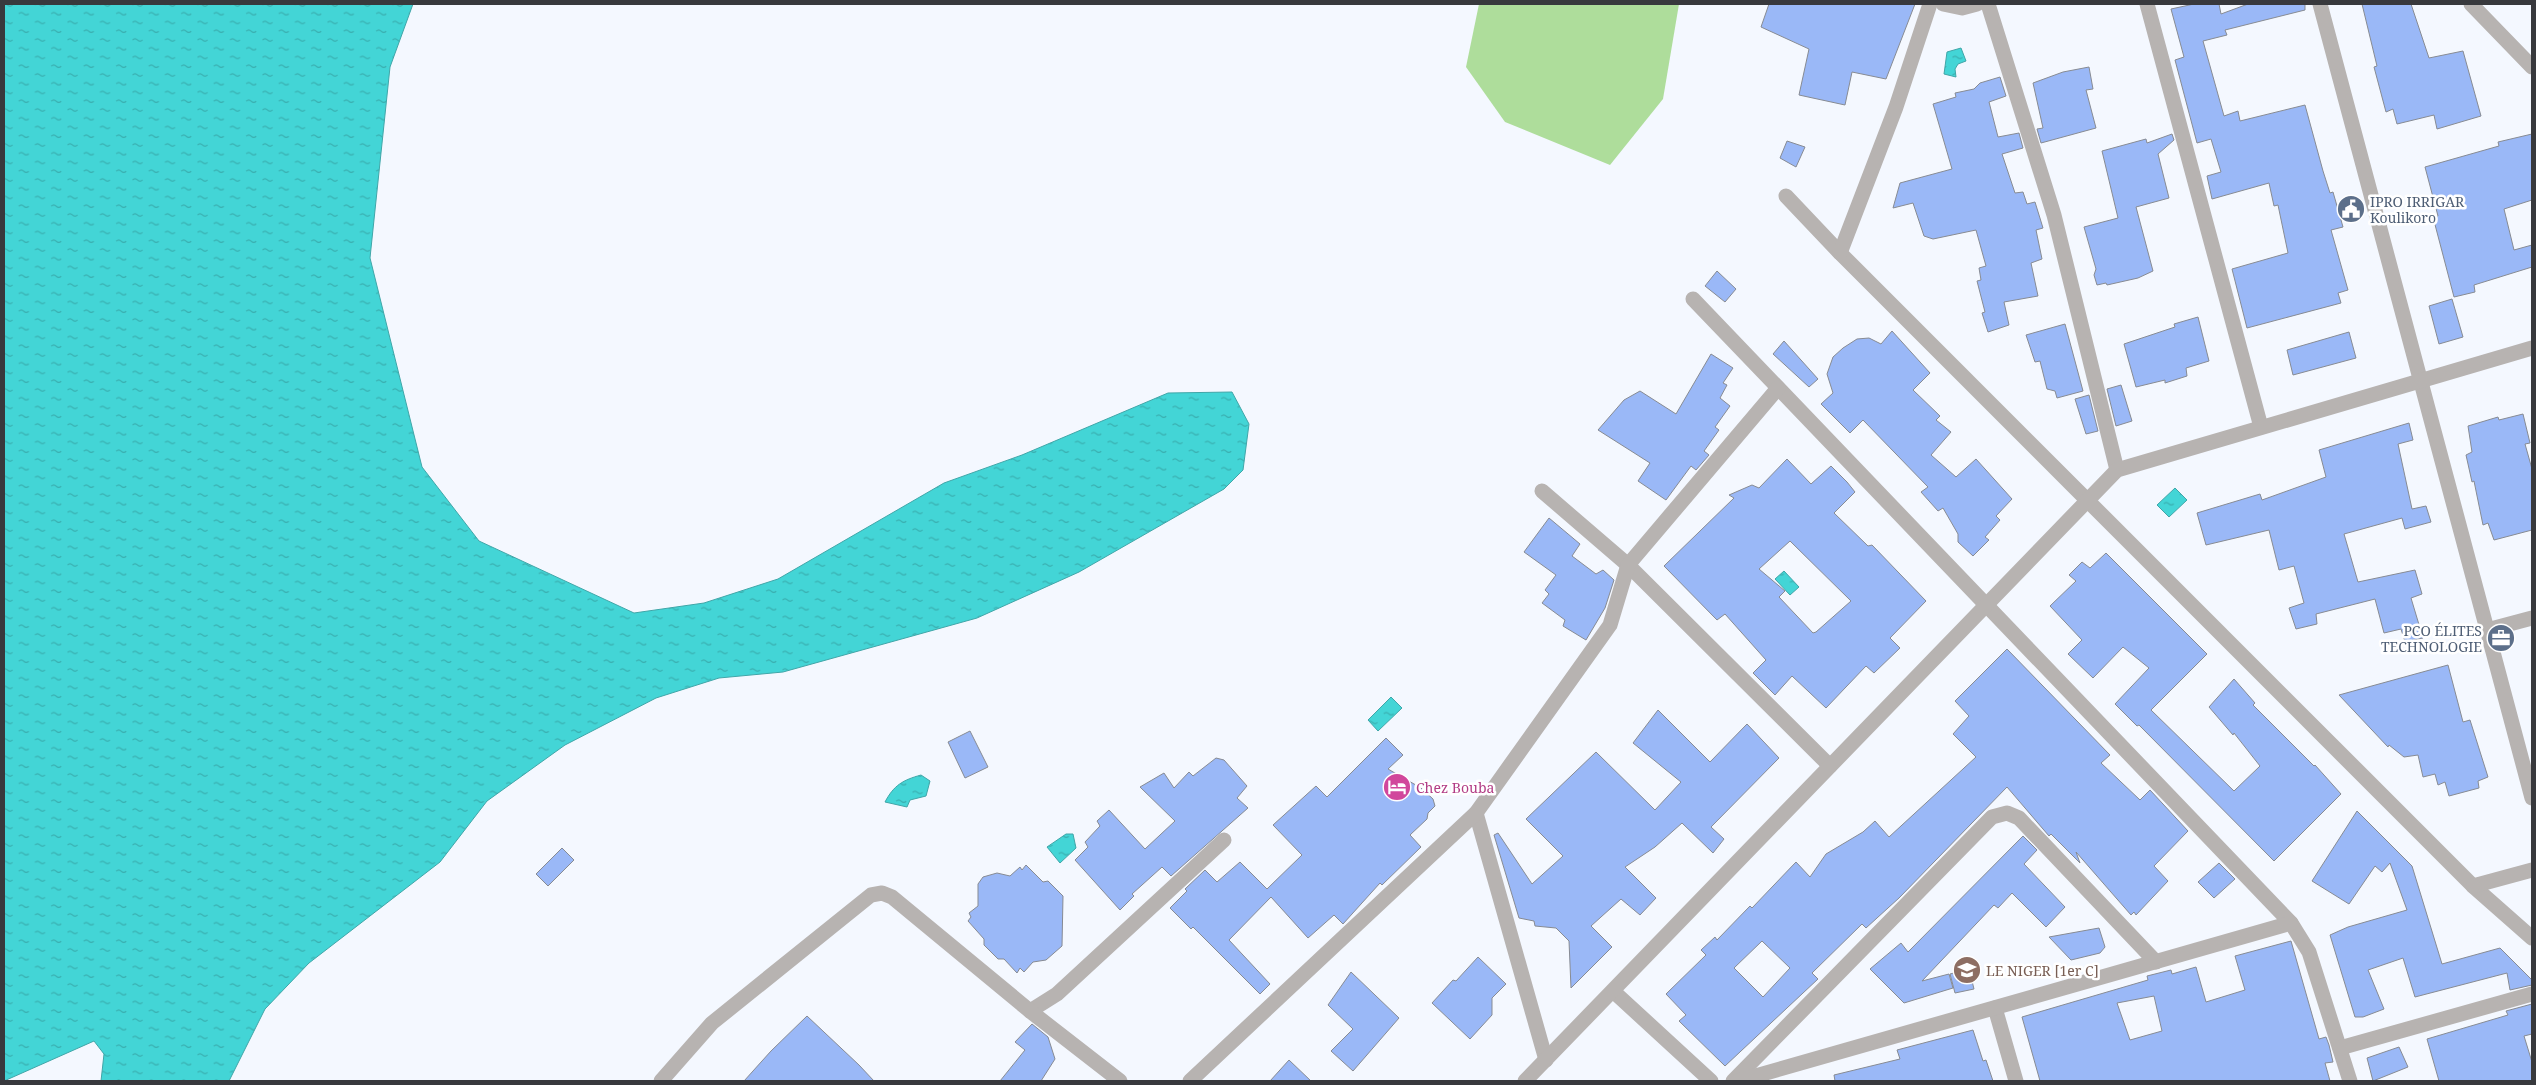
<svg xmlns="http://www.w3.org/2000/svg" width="2536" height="1085" font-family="'Noto Serif',serif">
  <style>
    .green { fill: #aedd9b }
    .water { fill: url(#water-ripples); stroke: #40a6a8 }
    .building { fill: #9ab8f7; stroke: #878b93; fill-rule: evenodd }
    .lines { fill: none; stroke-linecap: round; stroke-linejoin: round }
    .street { stroke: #b7b3b1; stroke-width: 15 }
    .labels { text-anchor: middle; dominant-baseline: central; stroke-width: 5; stroke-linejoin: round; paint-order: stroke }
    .service-label { font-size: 14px; fill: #4e5e75; stroke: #fff; text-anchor: start }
    .hotel-label { font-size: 14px; fill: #b23c85; stroke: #fff; text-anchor: start }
    .education-label { font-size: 14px; fill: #785e54; stroke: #fff; text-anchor: start }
  </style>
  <defs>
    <pattern id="water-ripples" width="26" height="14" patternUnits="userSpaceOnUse" patternTransform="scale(1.25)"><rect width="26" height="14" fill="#43d5d6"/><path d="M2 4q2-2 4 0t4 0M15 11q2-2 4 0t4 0" fill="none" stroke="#39aeaf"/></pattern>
  </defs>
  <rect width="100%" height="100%" fill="#f4f8ff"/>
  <!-- green -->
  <polygon class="green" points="1479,4 1679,4 1663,99 1610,165 1505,122 1466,67"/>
  <!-- water -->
  <g class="water">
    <polygon points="4,4 413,4 390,67 370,258 422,467 479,541 634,613 704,603 778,579 944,483 1022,455 1168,393 1232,392 1249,424 1243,470 1224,489 1079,572 977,618 783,672 719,678 656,698 565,745 487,801 440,862 309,963 265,1009 229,1081 101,1081 104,1054 94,1041 4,1081"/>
    <polygon points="1961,48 1966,61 1958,64 1955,69 1956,77 1944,74 1947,52"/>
    <polygon points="2175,488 2187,500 2169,517 2157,505"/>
    <polygon points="1784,571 1799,587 1790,595 1775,579"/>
    <polygon points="1391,697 1402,708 1378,731 1368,720"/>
    <path d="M921,775L930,781L926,796L910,800L907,807L885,802C894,785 903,780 921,775Z"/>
    <polygon points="1066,834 1073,834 1076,848 1060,863 1047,847"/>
  </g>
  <!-- building -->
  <g class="building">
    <polygon points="1769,4 1915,4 1886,79 1852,72 1845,105 1799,95 1809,49 1761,27"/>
    <polygon points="2194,4 2219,4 2221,14 2248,4 2305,4 2305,10 2225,30 2227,35 2203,41 2224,116 2238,111 2240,121 2305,105 2323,171 2330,193 2333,192 2343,227 2331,230 2348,290 2338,293 2341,303 2247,328 2232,269 2288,253 2278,205 2274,206 2269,183 2212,199 2207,176 2221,172 2211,139 2197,143 2175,60 2184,57 2171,9"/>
    <polygon points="2362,4 2411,4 2429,58 2463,51 2481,116 2437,129 2434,115 2397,124 2393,109 2386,112 2374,67 2377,66"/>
    <polygon points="2089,67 2093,89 2086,90 2096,128 2041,143 2037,129 2043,128 2033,83 2063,72"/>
    <polygon points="2000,77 2006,96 1989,102 1998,137 2019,133 2023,148 2002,154 2015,193 2023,192 2027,204 2035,202 2043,228 2036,230 2042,259 2031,263 2038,296 2004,302 2009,325 1988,332 1982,313 1985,312 1977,281 1981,280 1979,268 1986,266 1976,230 1933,239 1924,236 1913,203 1893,208 1900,183 1952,169 1933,104 1956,97 1955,93 1974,89 1980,83"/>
    <polygon points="2172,134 2174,140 2158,154 2169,198 2136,207 2153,271 2138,278 2107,285 2106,283 2097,285 2094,275 2096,269 2084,227 2118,218 2102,151 2146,139 2147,143"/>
    <polygon points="2532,134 2532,200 2504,209 2514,250 2532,245 2532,267 2474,285 2475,292 2454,297 2433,217 2438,216 2425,167 2499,146 2498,142"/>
    <polygon points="1787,141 1805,147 1796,167 1780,158"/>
    <polygon points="1717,271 1736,289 1725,302 1705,286"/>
    <polygon points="2452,299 2463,337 2439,344 2429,306"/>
    <polygon points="2198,317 2209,361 2186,368 2187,376 2165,383 2165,380 2136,387 2124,344 2175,327 2174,324"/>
    <polygon points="2065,324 2083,391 2057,398 2055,391 2047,389 2040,361 2035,362 2026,335"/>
    <polygon points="1892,331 1930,373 1913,390 1940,416 1936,420 1951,432 1931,455 1956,477 1976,459 2012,499 1996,516 2000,520 1985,537 1989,540 1973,556 1958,542 1958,534 1943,508 1938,511 1921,492 1928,487 1863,420 1850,433 1821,404 1833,393 1827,374 1833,357 1843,348 1857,339 1869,338 1881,344"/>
    <polygon points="2349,332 2356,358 2293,375 2287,350"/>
    <polygon points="1784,341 1818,379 1809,387 1773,354"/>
    <polygon points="1711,354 1733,368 1723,383 1727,385 1720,398 1730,406 1715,427 1719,430 1704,451 1709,455 1696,470 1691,466 1666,500 1638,481 1650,463 1598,430 1624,400 1640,391 1676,414"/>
    <polygon points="2121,385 2132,421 2116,426 2107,389"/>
    <polygon points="2089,395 2098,431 2086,434 2075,399"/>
    <polygon points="2523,414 2530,443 2525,444 2532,469 2532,530 2494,540 2488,523 2483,525 2474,481 2472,482 2466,455 2472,452 2468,426 2498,417 2499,420"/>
    <polygon points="2409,423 2413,440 2398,444 2412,509 2426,506 2431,522 2405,529 2402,518 2344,534 2358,582 2415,570 2422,594 2411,598 2423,638 2405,642 2401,629 2384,633 2375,599 2316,614 2317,624 2296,629 2289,608 2304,603 2294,566 2279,570 2269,530 2206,545 2197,513 2260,494 2262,500 2326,477 2319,450"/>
    <path d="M1787,459L1811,484L1831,466L1847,482L1855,492L1834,513L1868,546L1872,545L1926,601L1890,638L1900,648L1874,673L1866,666L1826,708L1792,676L1775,695L1753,673L1766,660L1725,614L1717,620L1664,566L1734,498L1729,495L1752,485L1759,488ZM1790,541L1851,601L1816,632L1813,633L1779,597L1785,591L1759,569Z"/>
    <polygon points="1549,518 1580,544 1572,556 1596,574 1603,570 1614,580 1605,608 1586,640 1563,626 1565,620 1542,603 1549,594 1545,590 1556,575 1524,552"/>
    <polygon points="2106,553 2207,654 2151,710 2234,791 2260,766 2234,733 2233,735 2209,707 2234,679 2255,703 2253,705 2314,766 2315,765 2341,794 2274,861 2139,725 2137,726 2115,704 2149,668 2123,647 2093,678 2068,654 2082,640 2050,606 2076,581 2069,575 2082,562 2090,568"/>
    <path d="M2007,649L2110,755L2101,763L2140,800L2150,790L2188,831L2154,866L2168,881L2136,915L2134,912L2131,915L2076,852L2080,863L2051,834L2049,836L2007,787L1899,898L1866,928L1862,924L1812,973L1818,979L1725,1066L1679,1021L1686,1015L1666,994L1706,955L1701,950L1715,937L1717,940L1750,906L1752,908L1796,862L1810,877L1826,854L1863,832L1875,821L1889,837L1976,757L1953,734L1969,716L1955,701ZM1762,941L1790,968L1763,997L1734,968Z"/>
    <polygon points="2448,665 2463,722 2470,720 2488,777 2478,781 2479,788 2449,796 2445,782 2438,785 2435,774 2423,777 2418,755 2404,757 2389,745 2388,747 2339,695"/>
    <polygon points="1658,710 1710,762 1747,724 1779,758 1711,827 1724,839 1713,853 1682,823 1655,847 1625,867 1656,898 1640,915 1621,899 1591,926 1612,947 1571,988 1569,941 1556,928 1535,926 1534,921 1519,918 1494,835 1498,833 1532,884 1563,856 1526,819 1596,752 1655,810 1681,782 1633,743"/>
    <polygon points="970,731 988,767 965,778 948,742"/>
    <polygon points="1386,738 1403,755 1388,769 1421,788 1433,799 1435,806 1428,813 1427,819 1410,835 1421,847 1382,885 1380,883 1343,924 1334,915 1308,938 1271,897 1229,940 1270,984 1260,994 1193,927 1191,929 1170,908 1187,891 1185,889 1205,870 1217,882 1240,862 1267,889 1302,855 1273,825 1316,786 1327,797"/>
    <polygon points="1216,758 1224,760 1247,786 1237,798 1248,808 1171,876 1162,867 1132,894 1134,896 1120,910 1075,860 1088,847 1085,842 1100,826 1097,821 1109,810 1145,849 1175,821 1140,787 1164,773 1174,788 1189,772 1193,776"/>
    <polygon points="2357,811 2412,866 2442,964 2500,948 2532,980 2532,985 2510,990 2507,973 2415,997 2403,958 2368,970 2384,1009 2363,1017 2355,1017 2330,935 2348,927 2407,910 2390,863 2382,872 2375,866 2349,904 2312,881"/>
    <polygon points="2023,836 2037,850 2024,864 2065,907 2046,927 2012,893 1998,908 1994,905 1922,981 1949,974 1953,988 1904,1003 1870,969 1901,943 1908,952"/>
    <polygon points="562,848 574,860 548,886 536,874"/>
    <polygon points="2219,863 2235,879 2214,898 2198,882"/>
    <polygon points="1026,865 1043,882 1048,881 1063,896 1062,946 1046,960 1033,962 1024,972 1020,968 1017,973 1004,959 998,959 984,945 984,939 968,921 971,917 969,913 978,906 978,884 983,877 997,873 1010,876 1020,867 1022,870"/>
    <polygon points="2099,928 2105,947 2100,953 2071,960 2049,937"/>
    <path d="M2291,941L2319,1039L2326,1037L2329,1045L2333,1062L2325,1063L2330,1081H2040L2022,1017L2148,980L2147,976L2171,970L2172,974L2196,967L2206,1002L2245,990L2235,956ZM2154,996L2162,1031L2130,1040L2117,1003Z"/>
    <polygon points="1478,957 1506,984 1492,998 1492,1015 1470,1039 1432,1003 1453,980 1456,981"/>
    <polygon points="1969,969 1974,989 1955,993 1950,974"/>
    <polygon points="1351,972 1399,1018 1353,1071 1331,1051 1353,1029 1328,1005"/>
    <polygon points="2532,1004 2532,1034 2524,1036 2532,1062 2532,1081 2439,1081 2427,1039 2508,1015 2506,1011"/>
    <polygon points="807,1016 859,1065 874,1081 744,1081 771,1051"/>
    <polygon points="1032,1024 1048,1037 1055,1059 1041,1081 1000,1081 1025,1050 1015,1042"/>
    <polygon points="1973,1030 1983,1061 1986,1060 1993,1081 1835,1081 1834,1075 1900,1059 1897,1050"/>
    <polygon points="2399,1047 2408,1067 2373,1081 2367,1058"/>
    <polygon points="1289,1060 1311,1081 1270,1081"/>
  </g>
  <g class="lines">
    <!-- street -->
    <g class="street">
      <polyline points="1943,4 1962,8 1977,4"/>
      <polyline points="1988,4 2054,215 2117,470"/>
      <polyline points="2147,4 2261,427"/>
      <polyline points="2320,4 2532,798"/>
      <polyline points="2471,4 2532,67"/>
      <polyline points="1786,196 1840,253 2473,886 2532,938"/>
      <polyline points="1840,253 1896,107 1930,4"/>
      <polyline points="1693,299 2291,923 2309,952 2350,1081"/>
      <polyline points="1542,491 1628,565 1830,766"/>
      <polyline points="2487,630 2532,618"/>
      <polyline points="1476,813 1546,1060"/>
      <polyline points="2473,886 2532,870"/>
      <polyline points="1613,991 1711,1081"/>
      <polyline points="1995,1008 2016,1081"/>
      <polyline points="1030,1011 1057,994 1224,840"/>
      <polyline points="2340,1048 2532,994"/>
      <polyline points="661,1081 712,1023 871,895 882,893 892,897 1030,1011 1120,1081"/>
      <polyline points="1190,1081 1476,813 1610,625 1628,565 1778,388"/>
      <polyline points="1525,1081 2117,470 2532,348"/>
      <polyline points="1733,1081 1992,817 2007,813 2019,818 2156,962"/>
      <polyline points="1738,1081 2291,923"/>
    </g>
  </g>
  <!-- icons -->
  <defs>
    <symbol id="civic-disc" viewBox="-11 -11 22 22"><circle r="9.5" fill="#5c6f8a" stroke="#fff"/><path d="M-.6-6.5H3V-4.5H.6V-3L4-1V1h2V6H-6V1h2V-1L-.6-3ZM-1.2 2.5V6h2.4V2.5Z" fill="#fff"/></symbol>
    <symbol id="office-disc" viewBox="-11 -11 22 22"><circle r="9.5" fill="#5c6f8a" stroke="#fff"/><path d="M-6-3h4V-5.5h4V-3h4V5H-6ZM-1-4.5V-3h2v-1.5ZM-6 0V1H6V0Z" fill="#fff"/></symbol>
    <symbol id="hotel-disc" viewBox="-11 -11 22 22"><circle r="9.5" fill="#d1479c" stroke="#fff"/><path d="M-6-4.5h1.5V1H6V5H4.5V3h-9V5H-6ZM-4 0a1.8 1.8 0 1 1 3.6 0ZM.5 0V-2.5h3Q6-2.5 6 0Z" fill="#fff"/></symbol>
    <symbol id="school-disc" viewBox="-11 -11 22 22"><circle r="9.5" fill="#8d6e63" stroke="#fff"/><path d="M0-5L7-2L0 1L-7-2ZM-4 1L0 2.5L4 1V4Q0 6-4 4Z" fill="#fff"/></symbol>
  </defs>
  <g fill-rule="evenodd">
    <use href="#civic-disc" x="2335" y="193" width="32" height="32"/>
    <use href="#office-disc" x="2485" y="622" width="32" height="32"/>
    <use href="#hotel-disc" x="1381" y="771" width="32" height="32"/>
    <use href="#school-disc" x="1951" y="954" width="32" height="32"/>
  </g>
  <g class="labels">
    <!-- service labels -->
    <g class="service-label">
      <text x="2370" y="201">IPRO IRRIGAR<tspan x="2370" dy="16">Koulikoro</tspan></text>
      <text x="2482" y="630" text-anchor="end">PCO ÉLITES<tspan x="2482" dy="16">TECHNOLOGIE</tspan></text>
    </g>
    <!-- hotel labels -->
    <g class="hotel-label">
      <text x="1416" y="787">Chez Bouba</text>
    </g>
    <!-- education labels -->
    <g class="education-label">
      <text x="1986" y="970">LE NIGER [1er C]</text>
    </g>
  </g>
  <!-- border -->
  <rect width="2536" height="1085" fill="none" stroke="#38393d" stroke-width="10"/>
</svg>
